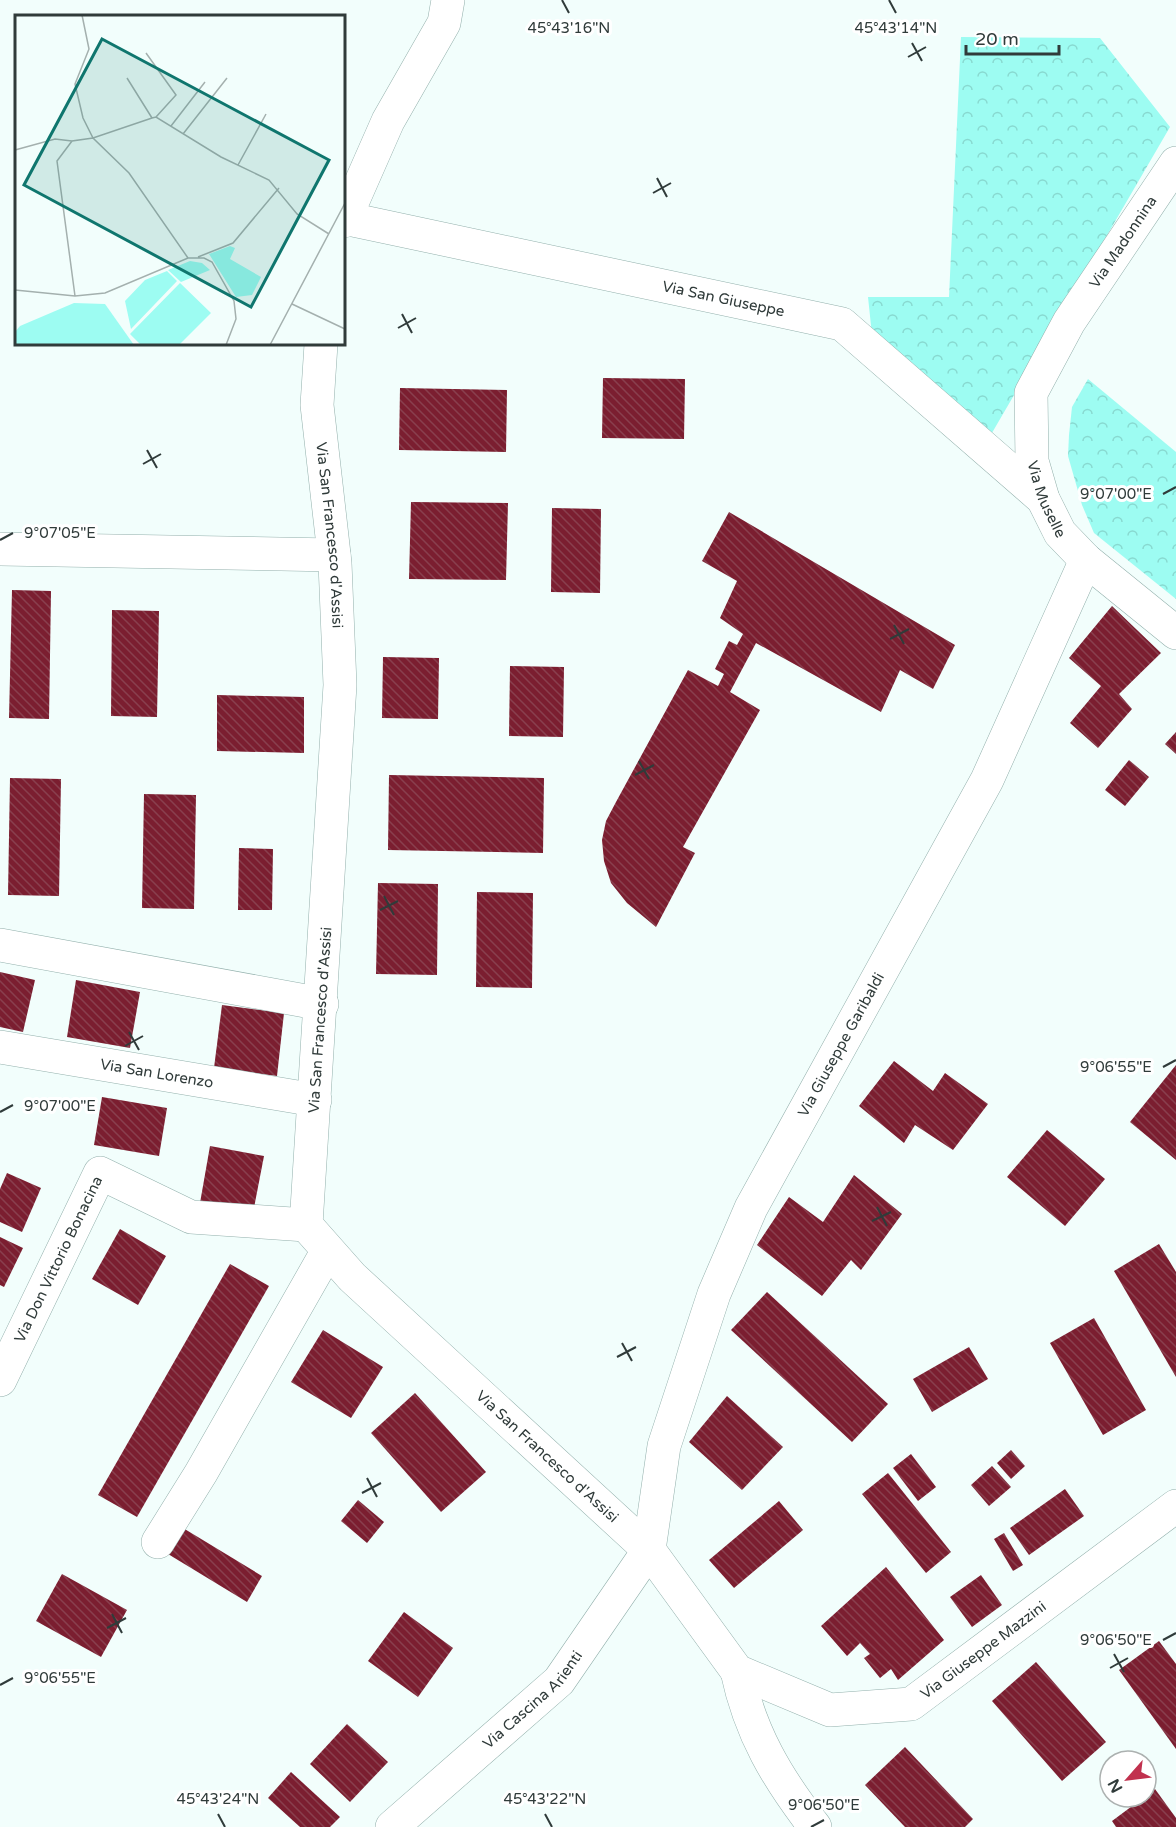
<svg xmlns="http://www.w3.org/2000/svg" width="1176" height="1827" font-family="'Varela Round',sans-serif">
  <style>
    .park { fill: url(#park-crowns) }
    .building { fill: url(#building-back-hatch) }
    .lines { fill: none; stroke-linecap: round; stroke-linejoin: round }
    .minor-casing { stroke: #93b0ac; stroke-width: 34 }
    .minor { stroke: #fff; stroke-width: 33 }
    .ticks { fill: none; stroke: #303b3a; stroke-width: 2 }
    .labels { text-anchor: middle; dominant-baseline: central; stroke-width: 6; stroke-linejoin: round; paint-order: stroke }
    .street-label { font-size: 15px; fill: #303b3a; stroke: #fff }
    .inset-road { fill: none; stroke: #a4b0ae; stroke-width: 1.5 }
    .view { fill: #0f766e; fill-opacity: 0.15; stroke: #0f766e; stroke-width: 3 }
    .inset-edge { fill: none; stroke: #303b3a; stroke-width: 3 }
    .ticks-label { font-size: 15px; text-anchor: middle; fill: #303b3a; stroke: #fff; stroke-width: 6; stroke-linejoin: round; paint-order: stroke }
  </style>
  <defs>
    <pattern id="park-crowns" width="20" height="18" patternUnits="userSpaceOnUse" patternTransform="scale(1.5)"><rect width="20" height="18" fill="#9dfcf2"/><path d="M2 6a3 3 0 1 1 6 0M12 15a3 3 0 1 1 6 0" fill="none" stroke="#88d9d0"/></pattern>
    <pattern id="building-back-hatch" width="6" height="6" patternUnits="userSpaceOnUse" patternTransform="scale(1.5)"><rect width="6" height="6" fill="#7b1e30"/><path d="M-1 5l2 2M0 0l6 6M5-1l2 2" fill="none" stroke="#893f4e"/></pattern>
  </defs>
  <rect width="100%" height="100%" fill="#f2fefc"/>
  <!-- park -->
  <g class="park">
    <polygon points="961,37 1100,38 1170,127 989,438 872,335 868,297 949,297"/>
    <polygon points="1088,379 1176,452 1176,599 1094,533 1082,505 1068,456 1069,435 1072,407"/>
  </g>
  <!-- building -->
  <g class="building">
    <polygon points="603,378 685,379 684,439 602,438"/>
    <polygon points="400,388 507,390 506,452 399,450"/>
    <polygon points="411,502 508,503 506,580 409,579"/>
    <polygon points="552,508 601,509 600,593 551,592"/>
    <polygon points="729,512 955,645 933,689 900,670 881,712 756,643 730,692 760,710 683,847 695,853 656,927 627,903 611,883 604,861 602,840 606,821 616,802 688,670 718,686 724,674 715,669 729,641 737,645 743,634 720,618 737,581 702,561"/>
    <polygon points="12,590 51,591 49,719 9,718"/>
    <polygon points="1112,606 1161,653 1119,694 1132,709 1098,748 1070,723 1101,686 1069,658"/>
    <polygon points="112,610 159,611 157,717 111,716"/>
    <polygon points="383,657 439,658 438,719 382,718"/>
    <polygon points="510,666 564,667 563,737 509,736"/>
    <polygon points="217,695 304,697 304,753 217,751"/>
    <polygon points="1176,732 1176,754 1165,744"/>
    <polygon points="1129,760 1149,777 1125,806 1105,790"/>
    <polygon points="389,775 544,778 543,853 388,850"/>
    <polygon points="10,778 61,779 59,896 8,895"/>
    <polygon points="144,794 196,795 194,909 142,908"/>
    <polygon points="239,848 273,849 272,910 238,910"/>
    <polygon points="378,883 438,884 437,975 376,974"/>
    <polygon points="477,892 533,893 532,988 476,987"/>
    <polygon points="0,972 35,980 23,1032 0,1027"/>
    <polygon points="76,980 140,992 130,1048 67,1037"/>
    <polygon points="222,1005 284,1013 277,1076 214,1068"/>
    <polygon points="894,1061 933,1091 945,1073 988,1104 953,1150 915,1125 904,1143 859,1106"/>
    <polygon points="1176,1065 1176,1160 1130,1122"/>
    <polygon points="102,1097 167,1108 159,1156 94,1145"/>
    <polygon points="1047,1130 1105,1179 1065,1226 1007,1177"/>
    <polygon points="210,1146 264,1156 253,1213 200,1203"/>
    <polygon points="7,1173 41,1188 22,1232 0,1222 0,1189"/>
    <polygon points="854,1175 902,1214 861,1270 851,1260 822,1296 757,1245 789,1197 823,1222"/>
    <polygon points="120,1229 166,1256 138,1305 92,1279"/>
    <polygon points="0,1237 23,1248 4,1287 0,1285"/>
    <polygon points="1159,1244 1176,1272 1176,1377 1114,1271"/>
    <polygon points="230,1264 269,1286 137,1517 98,1495"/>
    <polygon points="767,1292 888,1404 852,1442 731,1330"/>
    <polygon points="1094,1318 1146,1410 1103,1435 1050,1343"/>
    <polygon points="323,1330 383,1367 351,1418 291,1382"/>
    <polygon points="969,1347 988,1379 932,1412 913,1379"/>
    <polygon points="415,1393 486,1472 441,1512 371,1433"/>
    <polygon points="727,1396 783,1447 742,1490 689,1442"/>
    <polygon points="1011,1450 1025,1466 1011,1479 997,1463"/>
    <polygon points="911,1454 936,1487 918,1501 893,1468"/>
    <polygon points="992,1466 1011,1487 989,1506 971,1485"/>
    <polygon points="888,1473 951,1552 926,1573 862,1494"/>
    <polygon points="1065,1489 1084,1516 1029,1555 1010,1528"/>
    <polygon points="358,1500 384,1522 367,1543 341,1521"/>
    <polygon points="779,1501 803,1530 734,1588 709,1560"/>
    <polygon points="183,1528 262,1576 247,1602 168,1554"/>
    <polygon points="1004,1533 1023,1565 1013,1571 994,1539"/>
    <polygon points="886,1567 944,1640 898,1680 891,1669 880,1678 864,1658 870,1654 860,1643 847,1656 821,1626"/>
    <polygon points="62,1574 127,1610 101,1657 36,1621"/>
    <polygon points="981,1575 1002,1605 972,1627 950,1597"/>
    <polygon points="404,1612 453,1648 418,1697 368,1661"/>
    <polygon points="1159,1641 1176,1664 1176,1749 1119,1670"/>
    <polygon points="1036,1662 1106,1742 1062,1781 992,1701"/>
    <polygon points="347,1724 388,1762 350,1802 310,1764"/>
    <polygon points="905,1747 973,1819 965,1827 905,1827 865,1785"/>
    <polygon points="291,1772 340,1817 330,1827 300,1827 268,1798"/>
    <polygon points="1155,1789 1176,1818 1176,1827 1116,1827 1112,1821"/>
  </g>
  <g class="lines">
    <defs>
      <g id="minor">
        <path id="s1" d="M1176,163L1069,322L1031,393L1032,461L1043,499L1060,533L1086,560L1176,633"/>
        <path id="s2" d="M344,218L842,324L1043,499"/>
        <polyline points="344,221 388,121 444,23 448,0"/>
        <path id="s3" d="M321,344L317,405L335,563L340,685L306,1225L352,1277L649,1550L737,1671L830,1710L911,1704L1176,1506"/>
        <polyline points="0,549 334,555"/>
        <polyline points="0,945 322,1004"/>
        <path id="s4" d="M0,1047L315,1100"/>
        <path id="s5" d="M0,1380L100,1173L191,1217L306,1225"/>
        <polyline points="158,1542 201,1473 327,1252"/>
        <path d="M737,1671C750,1733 777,1778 815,1827"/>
        <path id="s6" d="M392,1827L559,1681L649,1550L664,1446L714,1294L751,1208L987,780L1086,560"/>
      </g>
    </defs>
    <!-- minor casing -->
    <use href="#minor" class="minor-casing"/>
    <!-- minor -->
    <use href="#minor" class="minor"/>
  </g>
  <!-- ticks -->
  <path class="ticks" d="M562,0L569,13M889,0L896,13M912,43L922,61M908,57L926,47M657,178L667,197M653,193L671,183M402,314L412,333M398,328L416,318M147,450L157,468M143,464L161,454M1163,494L1176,487M0,540L13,533M894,625L904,644M890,639L909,629M639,761L649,779M635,775L654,765M384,896L394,915M380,910L398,901M129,1032L139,1050M125,1046L143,1036M1163,1067L1176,1060M0,1112L13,1105M877,1207L887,1226M872,1221L891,1212M622,1343L632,1361M617,1357L636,1347M367,1478L377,1497M362,1493L381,1483M112,1614L122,1633M107,1628L126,1618M1163,1640L1176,1633M1114,1654L1124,1672M1110,1668L1128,1658M0,1685L13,1678M218,1814L225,1827M545,1814L552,1827M811,1827L824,1820"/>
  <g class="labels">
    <!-- street labels -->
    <g class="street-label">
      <text transform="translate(1123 242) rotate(-56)">Via Madonnina</text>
      <text stroke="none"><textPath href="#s2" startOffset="388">Via San Giuseppe</textPath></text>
      <text stroke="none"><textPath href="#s1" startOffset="381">Via Muselle</textPath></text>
      <text stroke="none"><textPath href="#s3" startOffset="192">Via San Francesco d'Assisi</textPath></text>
      <text transform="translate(320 1020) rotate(-86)">Via San Francesco d'Assisi</text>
      <text stroke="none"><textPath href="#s6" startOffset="926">Via Giuseppe Garibaldi</textPath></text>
      <text stroke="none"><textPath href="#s4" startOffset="159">Via San Lorenzo</textPath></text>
      <text stroke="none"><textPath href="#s5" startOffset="134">Via Don Vittorio Bonacina</textPath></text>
      <text stroke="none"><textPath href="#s3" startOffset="1218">Via San Francesco d'Assisi</textPath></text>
      <text stroke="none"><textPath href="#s3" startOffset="1778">Via Giuseppe Mazzini</textPath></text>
      <text stroke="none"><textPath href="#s6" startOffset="190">Via Cascina Arienti</textPath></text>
    </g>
  </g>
  <!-- overview -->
  <g transform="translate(15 15)">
    <rect width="330" height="330" fill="#f2fefc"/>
    <path d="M152,256L162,266L116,314L110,286L130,265ZM165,268L196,298L164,330H126L115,319Z" fill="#9dfcf2"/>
    <path d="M59,288L90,289L119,330H0V317L5,311Z" fill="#9dfcf2"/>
    <path d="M215,231L220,233L215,244L246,262L237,280L221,282L194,239ZM175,246L187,248L195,255L166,267L153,255Z" fill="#9dfcf2"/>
    <path class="inset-road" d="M67,0L74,34L60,69L68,103L78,123L114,158L173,243M131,38L161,80L141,102M112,63L137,103M156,111L190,67M168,119L212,63M0,135L40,124L57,126M223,150L251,99M183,242L218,228L264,173M0,275L60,281L90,278L173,243H189L197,247L219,286L221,304L211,330M60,281L42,146L57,126L78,123L137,103L141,102L206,142L254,165L282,199L314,219M277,289L330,314M255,330L330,188"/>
    <path class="view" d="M87,24L314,145L236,292L9,170Z"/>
    <rect width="330" height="330" class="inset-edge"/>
  </g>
  <g class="ticks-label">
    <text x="569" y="33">45°43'16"N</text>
    <text x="896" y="33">45°43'14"N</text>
    <text x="1116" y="499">9°07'00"E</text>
    <text x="60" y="538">9°07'05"E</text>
    <text x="1116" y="1072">9°06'55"E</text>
    <text x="60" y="1111">9°07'00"E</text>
    <text x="1116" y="1645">9°06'50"E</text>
    <text x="60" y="1683">9°06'55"E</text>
    <text x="218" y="1804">45°43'24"N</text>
    <text x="545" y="1804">45°43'22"N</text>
    <text x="824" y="1810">9°06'50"E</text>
  </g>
  <!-- north arrow -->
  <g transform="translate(1128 1779) rotate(242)"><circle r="28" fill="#ffffff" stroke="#acb1b0" stroke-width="1.5"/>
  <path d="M0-4.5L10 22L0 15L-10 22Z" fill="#c1314e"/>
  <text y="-9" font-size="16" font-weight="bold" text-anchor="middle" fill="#303b3a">N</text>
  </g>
  <!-- scale -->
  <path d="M966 45v9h93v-9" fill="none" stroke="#303b3a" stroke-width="3"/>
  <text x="975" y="45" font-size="18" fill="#303b3a" stroke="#ffffff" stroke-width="4.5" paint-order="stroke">20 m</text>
</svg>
